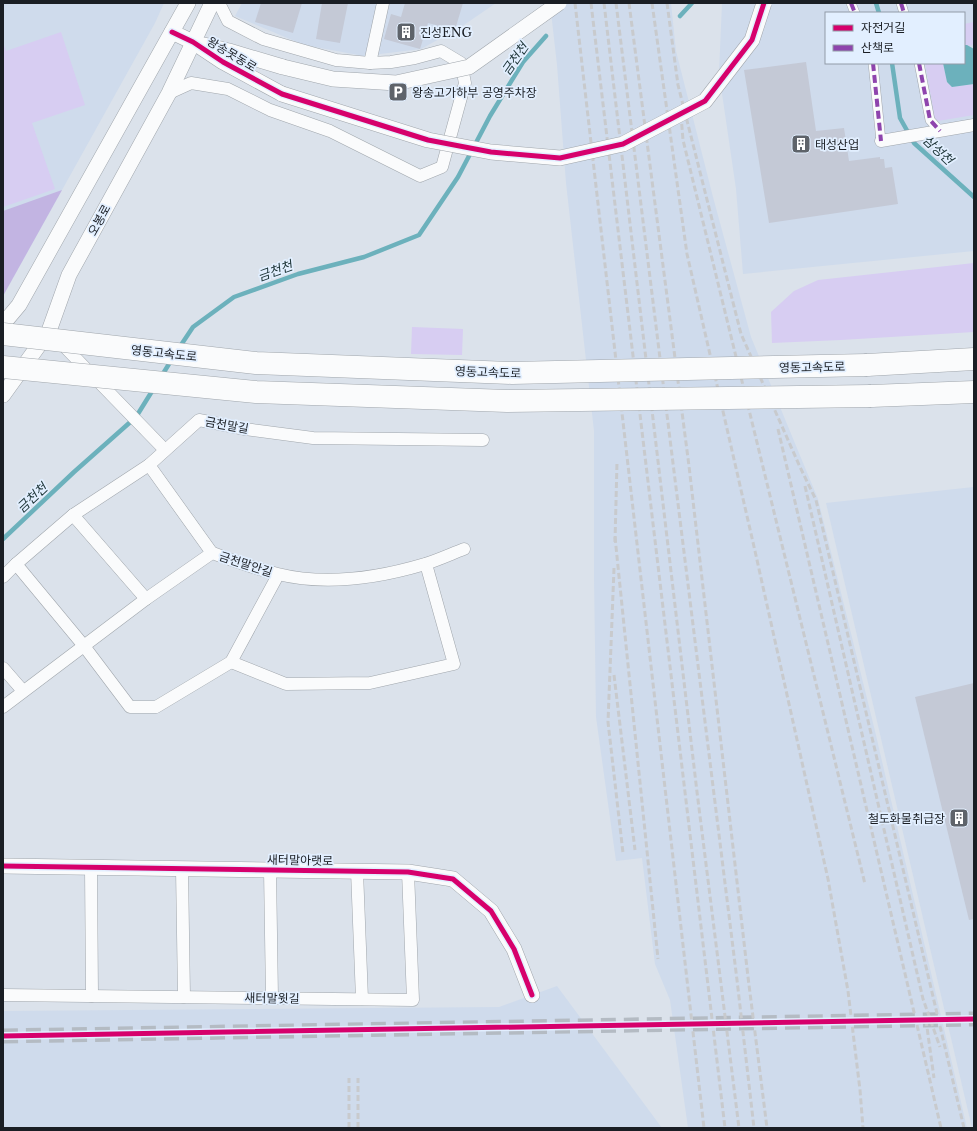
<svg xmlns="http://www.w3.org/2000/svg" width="977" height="1131" font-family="'Libre Baskerville','Noto Sans KR',serif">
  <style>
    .built { fill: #cfdbec; fill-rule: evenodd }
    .green { fill: #d7cdf2 }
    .forest { fill: #c2b4e2 }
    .water { fill: #6cb1bc }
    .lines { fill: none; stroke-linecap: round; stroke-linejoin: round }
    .stream { stroke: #6cb1bc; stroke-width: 4.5 }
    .building { fill: #c4c9d6 }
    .tertiary-tunnel { stroke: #b4bbc3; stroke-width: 15; stroke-dasharray: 15 8; stroke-linecap: butt }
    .pedestrian-casing { stroke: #a0a6ac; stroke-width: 10 }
    .minor-casing { stroke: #a0a6ac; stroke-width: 13 }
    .tertiary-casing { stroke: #a0a6ac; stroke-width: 16 }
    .motorway-casing { stroke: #a0a6ac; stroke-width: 23 }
    .pedestrian { stroke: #fafbfc; stroke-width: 9 }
    .minor { stroke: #fafbfc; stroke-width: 12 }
    .tertiary { stroke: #fafbfc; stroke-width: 15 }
    .motorway { stroke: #fafbfc; stroke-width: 22 }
    .rail { stroke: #c8cacd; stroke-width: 3; stroke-dasharray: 6 3; stroke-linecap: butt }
    .tertiary-bridge-casing { stroke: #a0a6ac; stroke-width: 16; stroke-linecap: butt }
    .motorway-bridge-casing { stroke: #a0a6ac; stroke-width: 23; stroke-linecap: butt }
    .tertiary-bridge { stroke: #fafbfc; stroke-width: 15 }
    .motorway-bridge { stroke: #fafbfc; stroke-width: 22 }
    .quiet { stroke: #8e44ad; stroke-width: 4; stroke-dasharray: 8 4; stroke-linecap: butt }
    .cycleway-casing { stroke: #e2efff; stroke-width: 8 }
    .cycleway { stroke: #d6006c; stroke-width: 5 }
    .labels { text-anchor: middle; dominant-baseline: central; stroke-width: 3.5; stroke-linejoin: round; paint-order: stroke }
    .poi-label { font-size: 12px; fill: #1a1e24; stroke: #e2efff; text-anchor: start }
    .street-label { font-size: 12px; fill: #1a1e24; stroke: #e2efff }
    .water-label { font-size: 13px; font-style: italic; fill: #1b3235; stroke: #e2efff }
  </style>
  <rect width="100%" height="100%" fill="#dbe2eb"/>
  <!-- built -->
  <g class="built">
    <polygon points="3,3 164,3 155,23 3,296"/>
    <polygon points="242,3 496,3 461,27 421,49 364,56 304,45 235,16"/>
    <polygon points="550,3 671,3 676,51 713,197 751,337 818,499 875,731 967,1128 688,1128 670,1000 655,964 642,858 616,861 596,717 594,578 594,431 566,183 557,65"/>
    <path d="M722,3H974V251L743,274L736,189L719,73ZM826,13H964V63H826Z"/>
    <polygon points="974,487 974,1128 972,1128 826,503"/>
    <polygon points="557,986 662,1128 3,1128 3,1011 499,1007"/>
  </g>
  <!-- green -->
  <g class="green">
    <polygon points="974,22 974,44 969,46 964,45 964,24"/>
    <polygon points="61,32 85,105 32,123 55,189 3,207 3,43 6,51"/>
    <polygon points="925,63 943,63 947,82 952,87 974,84 974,115 938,121 935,119"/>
    <polygon points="974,263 974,332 841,340 772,343 771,312 794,291 818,280"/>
    <polygon points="412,327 463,329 462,355 411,354"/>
  </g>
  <!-- forest -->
  <polygon class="forest" points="62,190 3,296 3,211"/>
  <!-- water -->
  <polygon class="water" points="964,45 967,45 974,49 974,84 952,87 947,82 943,63 964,63"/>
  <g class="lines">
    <!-- stream -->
    <g class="stream">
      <polyline points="876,3 879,13"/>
      <polyline points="680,16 692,3"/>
      <polyline points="892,63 900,118 914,143 974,197"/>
      <polyline points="179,348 193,327 234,297 298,274 364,257 419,235 458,177 490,116 523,62 546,36"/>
      <polyline points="161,377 172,359"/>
      <polyline points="3,539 74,472 136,417 154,388"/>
    </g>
  </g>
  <!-- building -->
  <g class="building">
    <polygon points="261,3 302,3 293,33 255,22"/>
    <polygon points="322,3 348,3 340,43 316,39"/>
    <polygon points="405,3 463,3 455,30 428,23 420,49 384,39 391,14 401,17"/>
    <polygon points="806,62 816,131 844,128 849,161 880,157 880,159 884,159 885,168 892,167 898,204 769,223 744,70"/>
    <polygon points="974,683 974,919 969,920 915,697"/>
  </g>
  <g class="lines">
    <!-- tertiary-tunnel -->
    <polyline class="tertiary-tunnel" points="3,1036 974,1019"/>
    <defs>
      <g id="pedestrian">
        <polyline points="851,3 855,13"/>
        <polyline points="901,3 904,13"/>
        <polyline points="873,63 881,141"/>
        <polyline points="919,63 930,120 940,131"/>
      </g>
      <g id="minor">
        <polyline points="370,63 383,3"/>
        <polyline points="169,93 191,83 228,89 270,110 330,131 420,176 442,167 465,83 461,63 441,51 415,58 391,62 370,63 336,60 263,39 228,21 219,3"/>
        <polyline points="881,141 974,125"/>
        <polyline points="60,342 165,450"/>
        <polyline points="149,465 212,553"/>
        <polyline points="73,515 146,599"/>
        <polyline points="16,564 84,646 130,707 156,707 231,662 278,575"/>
        <polyline points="3,577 16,564 73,515 149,465 199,420 245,429 313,438 483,440"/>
        <polyline points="231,662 286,684 370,683 454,664 426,564"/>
        <polyline points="3,668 23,691"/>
        <path d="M3,707L146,599L212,553C233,560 255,569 278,574C326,586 378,578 425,564C438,560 451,554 464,549"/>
        <polyline points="91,868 92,996"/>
        <polyline points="182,869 184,997"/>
        <polyline points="270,870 272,998"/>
        <polyline points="357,871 362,999"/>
        <polyline points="3,995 413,1000 408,872"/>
      </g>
      <g id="tertiary">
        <polyline points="172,32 193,42 223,62 282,94"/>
        <polyline points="204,45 229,51 283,67"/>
        <polyline points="3,324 19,305 188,3"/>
        <polyline points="3,395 49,331 69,275 169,93 212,3"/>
        <polyline points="3,866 408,872 453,879 491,911 514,949 532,995"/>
      </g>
      <g id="motorway">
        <polyline points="867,365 974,359"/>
        <polyline points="871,396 974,392"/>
      </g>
    </defs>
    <!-- pedestrian casing -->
    <use href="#pedestrian" class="pedestrian-casing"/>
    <!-- minor casing -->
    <use href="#minor" class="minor-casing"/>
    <!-- tertiary casing -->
    <use href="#tertiary" class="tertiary-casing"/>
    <!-- motorway casing -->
    <use href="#motorway" class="motorway-casing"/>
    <!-- pedestrian -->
    <use href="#pedestrian" class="pedestrian"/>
    <!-- minor -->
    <use href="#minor" class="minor"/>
    <!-- tertiary -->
    <use href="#tertiary" class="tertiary"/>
    <!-- motorway -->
    <use href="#motorway" class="motorway"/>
    <!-- rail -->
    <g class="rail">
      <polyline points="575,3 704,1128"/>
      <polyline points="591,3 725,1128"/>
      <polyline points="604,3 697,792 739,1128"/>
      <polyline points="616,3 737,980 754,1128"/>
      <polyline points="629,3 689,466 748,977 767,1128"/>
      <polyline points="652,3 687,254 755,551 828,879 848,991 860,1090 863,1128"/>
      <polyline points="667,3 678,85 741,334 800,467 816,500 964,1128"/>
      <polyline points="681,115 683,140 705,230 865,884"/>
      <polyline points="778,429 941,1128"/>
      <polyline points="805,486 923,999 940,1047"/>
      <polyline points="615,537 658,959"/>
      <polyline points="615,542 617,462"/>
      <polyline points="614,568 608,722 623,853"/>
      <polyline points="614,675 635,850"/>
      <polyline points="926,1020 934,1078"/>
      <polyline points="349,1128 349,1078"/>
      <polyline points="358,1128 358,1078"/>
    </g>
    <defs>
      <g id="tertiary-bridge">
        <polyline points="283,67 333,79 396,83 469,67 559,3"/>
        <polyline points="282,94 428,140 491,152 560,158 623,144 705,101 752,40 764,3"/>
      </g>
      <g id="motorway-bridge">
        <polyline points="3,334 256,363 512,373 867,365"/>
        <polyline points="3,367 256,392 507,401 871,396"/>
      </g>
    </defs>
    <!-- tertiary-bridge casing -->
    <use href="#tertiary-bridge" class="tertiary-bridge-casing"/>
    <!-- motorway-bridge casing -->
    <use href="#motorway-bridge" class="motorway-bridge-casing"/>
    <!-- tertiary-bridge -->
    <use href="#tertiary-bridge" class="tertiary-bridge"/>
    <!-- motorway-bridge -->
    <use href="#motorway-bridge" class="motorway-bridge"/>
    <!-- quiet -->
    <g class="quiet">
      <polyline points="851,3 855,13"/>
      <polyline points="901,3 904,13"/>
      <polyline points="873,63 881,141"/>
      <polyline points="919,63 930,120 940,131"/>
    </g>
    <defs>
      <g id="cycleway">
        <polyline points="172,32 193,42 223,62 282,94 428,140 491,152 560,158 623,144 705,101 752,40 764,3"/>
        <polyline points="3,866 408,872 453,879 491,911 514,949 532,995"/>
        <polyline points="3,1036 974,1019"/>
      </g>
    </defs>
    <!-- cycleway casing -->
    <use href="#cycleway" class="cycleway-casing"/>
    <!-- cycleway -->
    <use href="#cycleway" class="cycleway"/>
  </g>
  <!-- icons -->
  <defs>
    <symbol id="building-square" viewBox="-11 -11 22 22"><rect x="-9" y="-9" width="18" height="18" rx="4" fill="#5e636a" stroke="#e2efff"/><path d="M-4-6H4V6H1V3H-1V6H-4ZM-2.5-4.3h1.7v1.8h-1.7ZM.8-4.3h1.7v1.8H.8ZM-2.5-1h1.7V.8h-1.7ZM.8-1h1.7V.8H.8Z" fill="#fff"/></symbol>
    <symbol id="parking-square" viewBox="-11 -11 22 22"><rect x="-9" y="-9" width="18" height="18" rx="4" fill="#5e636a" stroke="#e2efff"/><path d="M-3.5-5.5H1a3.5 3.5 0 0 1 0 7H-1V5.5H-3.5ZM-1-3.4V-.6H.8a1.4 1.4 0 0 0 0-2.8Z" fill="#fff"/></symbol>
  </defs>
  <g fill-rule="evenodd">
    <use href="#building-square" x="395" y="21" width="22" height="22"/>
    <use href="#parking-square" x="387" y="81" width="22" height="22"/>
    <use href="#building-square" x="790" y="133" width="22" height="22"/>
    <use href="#building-square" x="948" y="807" width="22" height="22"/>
  </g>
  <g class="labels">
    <!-- poi labels -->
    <g class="poi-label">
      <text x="420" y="32">진성ENG</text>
      <text x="412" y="92">왕송고가하부 공영주차장</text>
      <text x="815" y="144">태성산업</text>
      <text x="945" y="818" text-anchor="end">철도화물취급장</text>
    </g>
    <!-- street labels -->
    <g class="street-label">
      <text transform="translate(232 54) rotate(31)">왕송못동로</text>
      <text transform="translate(99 220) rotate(-61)">오봉로</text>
      <text transform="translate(164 353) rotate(6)">영동고속도로</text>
      <text transform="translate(812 367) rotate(-1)">영동고속도로</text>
      <text transform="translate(488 372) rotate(2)">영동고속도로</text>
      <text transform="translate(227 425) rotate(10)">금천말길</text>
      <text transform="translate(246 564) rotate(18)">금천말안길</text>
      <text transform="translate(300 860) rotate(1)">새터말아랫로</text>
      <text transform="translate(272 998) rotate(1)">새터말윗길</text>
    </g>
    <!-- water labels -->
    <g class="water-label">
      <text transform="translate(515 59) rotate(-55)">금천천</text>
      <text transform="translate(938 150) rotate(43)">삼성천</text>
      <text transform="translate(275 271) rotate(-20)">금천천</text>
      <text transform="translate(32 498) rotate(-43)">금천천</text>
    </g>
  </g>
  <!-- border -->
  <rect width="977" height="1131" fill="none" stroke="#1a1e24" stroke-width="8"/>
  <!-- legend -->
  <rect x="825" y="12" width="140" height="52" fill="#e2efff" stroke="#929ba7"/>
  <rect x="833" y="25" width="20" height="6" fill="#d6006c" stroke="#929ba7"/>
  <text x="861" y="32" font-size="12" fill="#1a1e24">자전거길</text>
  <rect x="833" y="45" width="20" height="6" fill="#8e44ad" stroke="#929ba7"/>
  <text x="861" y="52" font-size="12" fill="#1a1e24">산책로</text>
</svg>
